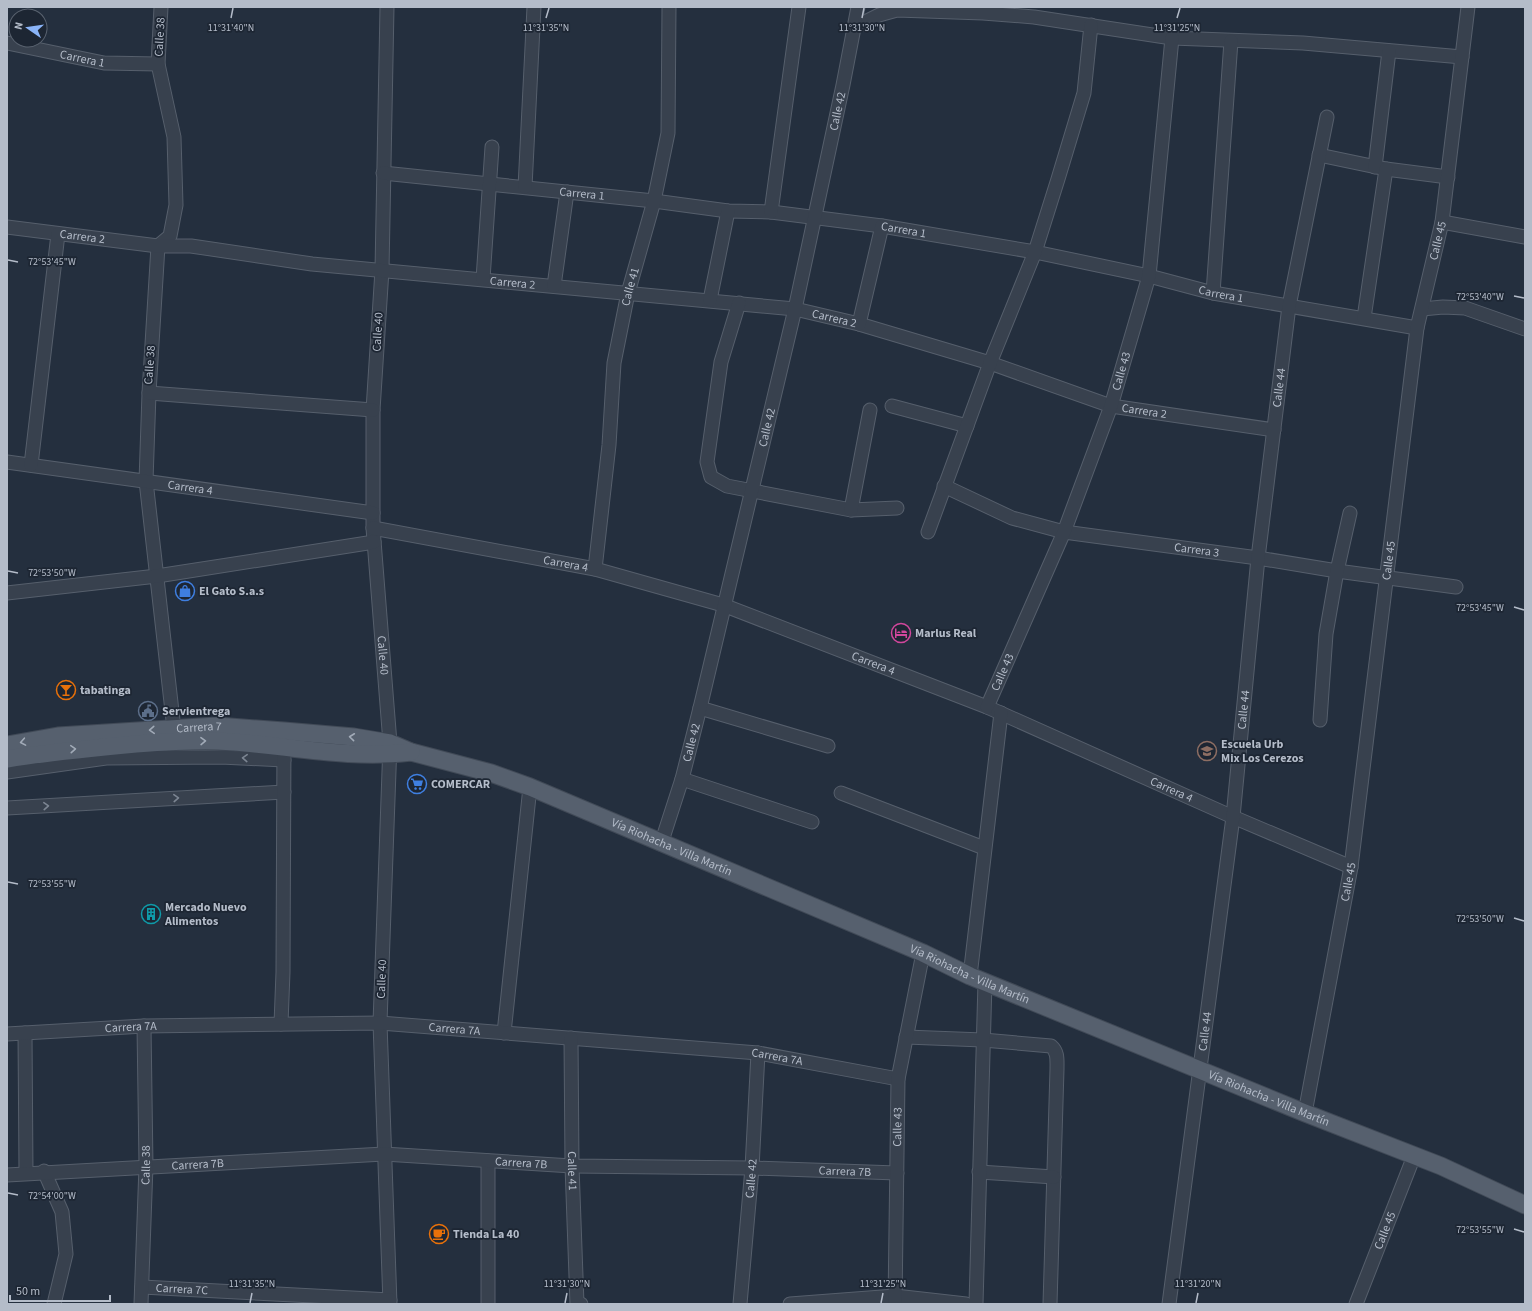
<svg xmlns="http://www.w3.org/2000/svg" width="1532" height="1311" font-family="'Source Sans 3',sans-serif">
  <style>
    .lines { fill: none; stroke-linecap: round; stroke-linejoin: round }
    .minor-casing { stroke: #565f6c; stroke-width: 15 }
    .major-casing { stroke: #414a57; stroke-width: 19 }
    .minor { stroke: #38414e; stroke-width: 13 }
    .major { stroke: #56606e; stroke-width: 17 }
    .oneway { stroke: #a1aab7 }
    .oneway2 { stroke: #7c8592 }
    .ticks { fill: none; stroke: #b4bcc9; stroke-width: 1.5 }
    .labels { text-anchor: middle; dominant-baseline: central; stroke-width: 3.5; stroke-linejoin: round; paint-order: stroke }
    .street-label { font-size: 12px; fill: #b4bcc9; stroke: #1d2633 }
    .poi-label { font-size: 12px; font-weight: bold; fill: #b4bcc9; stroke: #1d2633; text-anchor: start }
    .ticks-label { font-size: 10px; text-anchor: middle; fill: #b4bcc9; stroke: #1d2633; stroke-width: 3.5; stroke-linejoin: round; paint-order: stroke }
  </style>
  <rect width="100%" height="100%" fill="#242f3e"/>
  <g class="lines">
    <defs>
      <g id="minor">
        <polyline points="161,7 158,64 174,137 176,205 170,236 158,246 149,393 146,481 174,729"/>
        <path id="s1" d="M387,7L382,270L373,410V528L390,743L380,1023L390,1304"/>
        <polyline points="855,27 879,15 897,10 983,13 1034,17 1172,38 1303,43 1462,57"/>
        <path id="s2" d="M7,43L104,63L158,64"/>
        <polyline points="1319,155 1386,169 1448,177"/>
        <polyline points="1375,167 1389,51"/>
        <path id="s3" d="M383,173L654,201L728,211L771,212L882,226L1035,252L1149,276L1213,293L1417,328"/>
        <polyline points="525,187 534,7"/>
        <polyline points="771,212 799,7"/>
        <polyline points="1442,222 1525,237"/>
        <path id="s4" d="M7,227L158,246H191L312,264L795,309L859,324L990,363L1111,406L1274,430"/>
        <polyline points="483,279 492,147"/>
        <polyline points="554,286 567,192"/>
        <polyline points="1213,293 1231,41"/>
        <polyline points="710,300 728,211"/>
        <polyline points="739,303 721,362 707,462 711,477 727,486 851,510 897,508"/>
        <polyline points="1422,309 1443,307 1465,308 1525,329"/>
        <polyline points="1364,318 1386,169"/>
        <polyline points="859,324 882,226"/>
        <polyline points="149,393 373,410"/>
        <polyline points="892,406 967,426"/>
        <path id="s5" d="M7,462L373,513"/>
        <polyline points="31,465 58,234"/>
        <path id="s6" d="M944,486L1012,518L1064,532L1258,558L1337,571L1456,587"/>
        <polyline points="851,510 870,410"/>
        <path id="s7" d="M373,528L595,569L723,605L987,707L1233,817L1351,867"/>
        <polyline points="928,532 990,363 1035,252 1058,179 1084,93 1091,25"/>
        <path id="s8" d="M595,569L609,445L614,363L628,293L654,201L668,133L669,7"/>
        <polyline points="7,593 157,576 374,542"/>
        <path id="s9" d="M987,707L1064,532L1111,406L1149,276L1172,38"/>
        <polyline points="700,708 828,746"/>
        <polyline points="1320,720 1326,634 1337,571 1350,513"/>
        <polyline points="7,772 106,758 221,757 284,760"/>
        <polyline points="682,779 812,822"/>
        <polyline points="841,793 984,848"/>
        <polyline points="7,808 284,792"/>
        <path id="s10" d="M661,844L682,779L700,708L795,309L843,85L858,7"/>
        <polyline points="970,976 1001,713"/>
        <polyline points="281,1024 283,972 284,738"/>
        <polyline points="25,1033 26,1173"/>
        <polyline points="504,1033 530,787"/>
        <path id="s11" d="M7,1034L144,1026L380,1023L758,1053L898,1079"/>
        <path d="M906,1037L983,1040L1051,1046C1058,1052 1057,1059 1057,1069L1050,1304"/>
        <path id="s12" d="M571,1038L572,1166L577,1304H581"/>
        <path id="s13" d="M1305,1113L1351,867L1417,328L1442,222L1468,7"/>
        <polyline points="488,1161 488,1304"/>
        <polyline points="44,1171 62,1212 66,1254 54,1304"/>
        <polyline points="979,1172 1054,1177"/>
        <path id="s14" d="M7,1175L384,1154L572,1166L752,1168L897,1173"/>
        <path id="s15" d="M142,1287L390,1300"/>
        <path id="s16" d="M141,1304L146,1166L144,1026"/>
        <path id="s17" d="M740,1304L752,1168L758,1053"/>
        <polyline points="790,1304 895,1296 966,1304"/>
        <path id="s18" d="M895,1304L898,1079L923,953"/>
        <polyline points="976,1304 985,982"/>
        <path id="s19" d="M1169,1304L1233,817L1258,558L1289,306L1327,117"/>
        <path id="s20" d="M1356,1304L1414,1156"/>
      </g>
      <g id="major">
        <path id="s21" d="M7,745L58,736L217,726L284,731L354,737L390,743L411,752L491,773L530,787L923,953L970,976L1305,1113L1441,1166L1525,1205"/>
        <path d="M7,759C50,752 93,748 136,744C163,742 191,740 218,741C282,744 346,760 411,752"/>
      </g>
    </defs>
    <!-- minor casing -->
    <use href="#minor" class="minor-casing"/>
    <!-- major casing -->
    <use href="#major" class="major-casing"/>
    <!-- minor -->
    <use href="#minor" class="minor"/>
    <!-- major -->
    <use href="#major" class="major"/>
  </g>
  <!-- one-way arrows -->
  <defs><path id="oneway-chevron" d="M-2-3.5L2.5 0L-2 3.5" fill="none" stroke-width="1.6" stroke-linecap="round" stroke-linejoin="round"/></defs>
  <g class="oneway">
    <use href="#oneway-chevron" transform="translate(152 730) rotate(176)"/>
    <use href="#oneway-chevron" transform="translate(352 737) rotate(-174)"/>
    <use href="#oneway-chevron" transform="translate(203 741) rotate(-1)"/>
    <use href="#oneway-chevron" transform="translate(23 742) rotate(170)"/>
    <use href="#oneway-chevron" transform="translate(73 749) rotate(-4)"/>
  </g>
  <g class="oneway2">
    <use href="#oneway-chevron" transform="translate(245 758) rotate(-177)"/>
    <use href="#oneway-chevron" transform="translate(176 798) rotate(-3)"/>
    <use href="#oneway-chevron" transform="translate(46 806) rotate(-3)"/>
  </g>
  <!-- ticks -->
  <path class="ticks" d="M231,18L233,8M546,18L549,8M862,18L864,8M1177,18L1180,8M8,260L18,262M1514,296L1524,298M8,571L18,573M1514,607L1524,610M8,882L18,884M1514,918L1524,921M8,1193L18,1195M1514,1229L1524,1232M250,1303L252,1293M565,1303L567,1293M881,1303L883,1293M1196,1303L1198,1293"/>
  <!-- icons -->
  <defs>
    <symbol id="shop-ring" viewBox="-11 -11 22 22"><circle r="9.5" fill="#1d2633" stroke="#3f7fe0" stroke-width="1.5"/><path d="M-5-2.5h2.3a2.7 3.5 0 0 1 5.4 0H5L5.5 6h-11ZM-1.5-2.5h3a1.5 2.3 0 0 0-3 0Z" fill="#3f7fe0"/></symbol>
    <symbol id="hotel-ring" viewBox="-11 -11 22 22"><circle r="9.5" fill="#1d2633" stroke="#d1479c" stroke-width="1.5"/><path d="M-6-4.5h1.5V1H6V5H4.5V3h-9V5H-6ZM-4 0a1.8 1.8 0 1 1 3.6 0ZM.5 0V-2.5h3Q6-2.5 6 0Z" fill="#d1479c"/></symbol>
    <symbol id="bar-ring" viewBox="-11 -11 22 22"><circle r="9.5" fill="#1d2633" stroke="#e8710a" stroke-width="1.5"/><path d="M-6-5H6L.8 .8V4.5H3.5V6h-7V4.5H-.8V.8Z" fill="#e8710a"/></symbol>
    <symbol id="civic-ring" viewBox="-11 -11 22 22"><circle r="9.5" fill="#1d2633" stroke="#5c6f8a" stroke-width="1.5"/><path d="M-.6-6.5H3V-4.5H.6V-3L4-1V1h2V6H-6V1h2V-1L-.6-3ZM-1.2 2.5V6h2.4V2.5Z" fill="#5c6f8a"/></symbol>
    <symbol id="school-ring" viewBox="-11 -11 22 22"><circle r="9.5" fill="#1d2633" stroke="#8d6e63" stroke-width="1.5"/><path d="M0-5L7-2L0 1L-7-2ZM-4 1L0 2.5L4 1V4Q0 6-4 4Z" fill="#8d6e63"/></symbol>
    <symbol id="supermarket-ring" viewBox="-11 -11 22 22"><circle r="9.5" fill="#1d2633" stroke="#3f7fe0" stroke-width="1.5"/><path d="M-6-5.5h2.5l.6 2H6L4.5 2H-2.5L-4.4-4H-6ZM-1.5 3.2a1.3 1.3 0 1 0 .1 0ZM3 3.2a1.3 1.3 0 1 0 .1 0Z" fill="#3f7fe0"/></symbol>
    <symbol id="building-ring" viewBox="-11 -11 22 22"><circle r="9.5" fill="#1d2633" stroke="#0f9aa8" stroke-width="1.5"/><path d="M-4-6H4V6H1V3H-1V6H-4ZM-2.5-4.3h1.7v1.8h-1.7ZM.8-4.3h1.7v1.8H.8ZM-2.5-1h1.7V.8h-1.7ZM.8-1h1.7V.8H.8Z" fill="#0f9aa8"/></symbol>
    <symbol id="cafe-ring" viewBox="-11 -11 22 22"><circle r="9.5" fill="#1d2633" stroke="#e8710a" stroke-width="1.5"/><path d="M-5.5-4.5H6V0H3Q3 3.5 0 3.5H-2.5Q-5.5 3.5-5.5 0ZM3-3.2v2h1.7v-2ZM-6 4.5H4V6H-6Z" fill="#e8710a"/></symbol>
  </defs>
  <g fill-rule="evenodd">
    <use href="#shop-ring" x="174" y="580" width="22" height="22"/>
    <use href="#hotel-ring" x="890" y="622" width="22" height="22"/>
    <use href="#bar-ring" x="55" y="679" width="22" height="22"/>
    <use href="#civic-ring" x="137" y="700" width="22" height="22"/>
    <use href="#school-ring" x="1196" y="740" width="22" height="22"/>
    <use href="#supermarket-ring" x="406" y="773" width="22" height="22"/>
    <use href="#building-ring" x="140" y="903" width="22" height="22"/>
    <use href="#cafe-ring" x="428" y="1223" width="22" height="22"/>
  </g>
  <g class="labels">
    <!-- street labels -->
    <g class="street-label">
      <text transform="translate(160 37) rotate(-87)">Calle 38</text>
      <text stroke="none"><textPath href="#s2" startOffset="77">Carrera 1</textPath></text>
      <text stroke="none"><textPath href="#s10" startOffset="754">Calle 42</textPath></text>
      <text stroke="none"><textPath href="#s3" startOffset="200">Carrera 1</textPath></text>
      <text stroke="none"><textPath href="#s3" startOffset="524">Carrera 1</textPath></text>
      <text stroke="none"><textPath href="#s4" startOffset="76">Carrera 2</textPath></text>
      <text stroke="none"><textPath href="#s13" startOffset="883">Calle 45</textPath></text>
      <text stroke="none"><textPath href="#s4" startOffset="509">Carrera 2</textPath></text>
      <text stroke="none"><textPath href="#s8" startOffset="285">Calle 41</textPath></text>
      <text stroke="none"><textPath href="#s3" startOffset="848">Carrera 1</textPath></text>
      <text stroke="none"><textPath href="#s4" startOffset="833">Carrera 2</textPath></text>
      <text transform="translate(378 332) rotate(-87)">Calle 40</text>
      <text transform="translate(150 365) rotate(-86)">Calle 38</text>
      <text stroke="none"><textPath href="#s9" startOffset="362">Calle 43</textPath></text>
      <text stroke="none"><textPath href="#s19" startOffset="923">Calle 44</textPath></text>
      <text stroke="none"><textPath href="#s4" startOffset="1157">Carrera 2</textPath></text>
      <text stroke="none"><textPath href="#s10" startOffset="430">Calle 42</textPath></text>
      <text stroke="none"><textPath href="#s5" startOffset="185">Carrera 4</textPath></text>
      <text stroke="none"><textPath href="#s6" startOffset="263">Carrera 3</textPath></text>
      <text stroke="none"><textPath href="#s13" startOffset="559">Calle 45</textPath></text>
      <text stroke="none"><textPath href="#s7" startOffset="196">Carrera 4</textPath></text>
      <text stroke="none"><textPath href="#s1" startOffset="649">Calle 40</textPath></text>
      <text stroke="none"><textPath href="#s7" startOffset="520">Carrera 4</textPath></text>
      <text stroke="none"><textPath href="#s9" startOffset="38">Calle 43</textPath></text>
      <text stroke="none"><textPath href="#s19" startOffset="599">Calle 44</textPath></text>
      <text stroke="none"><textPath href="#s21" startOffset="193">Carrera 7</textPath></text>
      <text stroke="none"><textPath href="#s10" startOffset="106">Calle 42</textPath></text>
      <text stroke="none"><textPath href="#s7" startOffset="844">Carrera 4</textPath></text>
      <text stroke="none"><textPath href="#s21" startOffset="686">Vía Riohacha - Villa Martín</textPath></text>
      <text stroke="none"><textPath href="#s13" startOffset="235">Calle 45</textPath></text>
      <text stroke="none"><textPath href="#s21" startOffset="1010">Vía Riohacha - Villa Martín</textPath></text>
      <text transform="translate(382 979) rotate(-88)">Calle 40</text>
      <text stroke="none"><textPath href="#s11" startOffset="124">Carrera 7A</textPath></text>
      <text stroke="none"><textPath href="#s11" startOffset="448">Carrera 7A</textPath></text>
      <text stroke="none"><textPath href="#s19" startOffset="275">Calle 44</textPath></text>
      <text stroke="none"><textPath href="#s11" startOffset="772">Carrera 7A</textPath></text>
      <text stroke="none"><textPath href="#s21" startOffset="1334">Vía Riohacha - Villa Martín</textPath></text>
      <text stroke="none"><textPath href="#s18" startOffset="177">Calle 43</textPath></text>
      <text stroke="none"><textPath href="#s14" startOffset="191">Carrera 7B</textPath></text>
      <text stroke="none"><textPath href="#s14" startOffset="515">Carrera 7B</textPath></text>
      <text stroke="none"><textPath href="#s16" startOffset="139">Calle 38</textPath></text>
      <text stroke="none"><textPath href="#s12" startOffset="133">Calle 41</textPath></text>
      <text stroke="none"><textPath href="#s14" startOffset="839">Carrera 7B</textPath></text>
      <text stroke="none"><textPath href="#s17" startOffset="126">Calle 42</textPath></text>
      <text stroke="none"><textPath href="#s20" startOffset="79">Calle 45</textPath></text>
      <text stroke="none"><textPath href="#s15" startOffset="40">Carrera 7C</textPath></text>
    </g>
    <!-- poi labels -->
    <g class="poi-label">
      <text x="199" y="591">El Gato S.a.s</text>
      <text x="915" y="633">Marlus Real</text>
      <text x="80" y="690">tabatinga</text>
      <text x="162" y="711">Servientrega</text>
      <text x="1221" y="744">Escuela Urb<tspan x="1221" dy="14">Mix Los Cerezos</tspan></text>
      <text x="431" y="784">COMERCAR</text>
      <text x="165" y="907">Mercado Nuevo<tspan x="165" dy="14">Alimentos</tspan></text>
      <text x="453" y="1234">Tienda La 40</text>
    </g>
  </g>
  <g class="ticks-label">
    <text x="231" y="31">11°31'40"N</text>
    <text x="546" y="31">11°31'35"N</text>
    <text x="862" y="31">11°31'30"N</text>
    <text x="1177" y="31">11°31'25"N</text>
    <text x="52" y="265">72°53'45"W</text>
    <text x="1480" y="300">72°53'40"W</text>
    <text x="52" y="576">72°53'50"W</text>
    <text x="1480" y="611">72°53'45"W</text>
    <text x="52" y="887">72°53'55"W</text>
    <text x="1480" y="922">72°53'50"W</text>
    <text x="52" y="1199">72°54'00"W</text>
    <text x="1480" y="1233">72°53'55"W</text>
    <text x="252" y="1287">11°31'35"N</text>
    <text x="567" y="1287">11°31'30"N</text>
    <text x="883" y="1287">11°31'25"N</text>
    <text x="1198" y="1287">11°31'20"N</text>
  </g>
  <!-- border -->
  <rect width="1532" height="1311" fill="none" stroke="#b4bcc9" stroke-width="16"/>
  <!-- north arrow -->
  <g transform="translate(28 28) rotate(283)"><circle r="19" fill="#1d2633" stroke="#59626f"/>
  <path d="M0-3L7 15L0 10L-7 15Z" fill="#8ab4f8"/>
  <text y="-6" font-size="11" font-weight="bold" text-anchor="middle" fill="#b4bcc9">N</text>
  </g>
  <!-- scale -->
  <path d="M10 1295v6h100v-6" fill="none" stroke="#b4bcc9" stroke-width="2"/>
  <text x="16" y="1295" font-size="12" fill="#b4bcc9" stroke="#1d2633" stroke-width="3" paint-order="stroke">50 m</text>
</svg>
